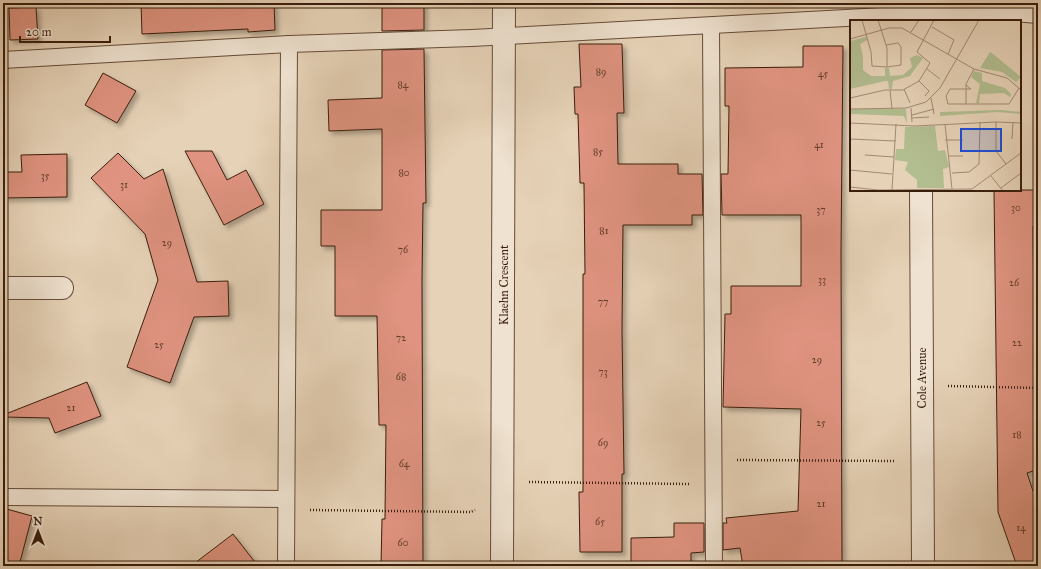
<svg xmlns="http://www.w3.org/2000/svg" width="1041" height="569" font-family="'IM FELL Great Primer',serif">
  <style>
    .building { fill: #df9380; stroke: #3a1e0c; filter: url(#shadow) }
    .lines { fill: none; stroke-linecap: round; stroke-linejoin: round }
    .lane-casing { stroke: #654b37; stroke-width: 18 }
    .street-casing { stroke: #654b37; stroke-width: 24 }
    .path { stroke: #3a1e0c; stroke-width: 2.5; stroke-dasharray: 1 2; stroke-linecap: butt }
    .lane { stroke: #efe2d0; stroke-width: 16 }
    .street { stroke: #efe2d0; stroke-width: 22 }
    .labels { text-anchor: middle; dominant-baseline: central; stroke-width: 3; stroke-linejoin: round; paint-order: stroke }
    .number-label { font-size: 10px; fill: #633b29 }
    .street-label { font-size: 12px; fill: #3a1e0c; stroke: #efe2d0 }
    .inset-road { fill: none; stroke: #a18a73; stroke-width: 1 }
    .view { fill: #1d4ed8; fill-opacity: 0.15; stroke: #1d4ed8; stroke-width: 2 }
    .inset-edge { fill: none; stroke: #3a1e0c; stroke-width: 2 }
  </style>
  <defs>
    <filter id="shadow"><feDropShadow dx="3.5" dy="3.5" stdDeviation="2" flood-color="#0004"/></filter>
  </defs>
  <rect width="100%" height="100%" fill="#e6d2b7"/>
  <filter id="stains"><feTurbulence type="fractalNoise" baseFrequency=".005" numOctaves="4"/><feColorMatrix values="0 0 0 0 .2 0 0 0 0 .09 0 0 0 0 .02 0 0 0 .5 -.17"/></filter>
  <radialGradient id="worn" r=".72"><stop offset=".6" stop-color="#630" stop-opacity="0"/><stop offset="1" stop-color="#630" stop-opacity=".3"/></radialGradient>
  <!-- building -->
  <g class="building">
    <polygon points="141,3 274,3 275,30 248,32 248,29 142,34"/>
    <polygon points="382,3 424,3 424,30 382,31"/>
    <polygon points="36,7 38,39 10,40 9,8"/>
    <polygon points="579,44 622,44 624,113 617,113 618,164 678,164 678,174 702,174 703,215 692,215 692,225 623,225 622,330 624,474 622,474 622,552 580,552 579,492 583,492 583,274 585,274 584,183 580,183 578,114 575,114 574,87 581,87"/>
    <polygon points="803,46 843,46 841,250 842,566 743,566 740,548 723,550 723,523 727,523 726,518 798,511 801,409 723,407 725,314 731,314 731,286 801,286 801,215 722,215 721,174 728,174 729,106 725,106 725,68 803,67"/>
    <polygon points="424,49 426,203 423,203 422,280 423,566 381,566 382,519 385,519 386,425 379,425 377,316 335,316 335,246 321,246 321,210 382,210 382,129 329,131 328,100 382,98 382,50"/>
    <polygon points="103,73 136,91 117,123 85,105"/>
    <polygon points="185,151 212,151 227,180 246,170 264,204 224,225"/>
    <polygon points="118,153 144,179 163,169 197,282 228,281 229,316 194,317 170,383 127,367 158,280 145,234 91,178"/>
    <polygon points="67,154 67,197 3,198 3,172 22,172 21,155"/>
    <polygon points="994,190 1038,190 1038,226 1033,226 1034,316 1038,316 1036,470 1027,473 1038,506 1038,566 1017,566 998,512"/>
    <polygon points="87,382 101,416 55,433 49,418 3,417 3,415"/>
    <polygon points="3,508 32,516 19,566 3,566"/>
    <polygon points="674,523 704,523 704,552 691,553 691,564 631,564 631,538 674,537"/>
    <polygon points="233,534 258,566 191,566"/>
  </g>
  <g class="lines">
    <defs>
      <g id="lane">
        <polyline points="711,26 714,566"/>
        <polyline points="3,60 289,44 472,38 920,14 1013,13 1038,15"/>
        <polyline points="3,497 286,499"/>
        <polyline points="286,566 289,44"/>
      </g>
      <g id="street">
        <polyline points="920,3 920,21"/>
        <polyline points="921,190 923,566"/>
        <polyline points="3,288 62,288"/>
        <polyline points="502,566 504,3"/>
      </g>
    </defs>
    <!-- lane casing -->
    <use href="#lane" class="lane-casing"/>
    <!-- street casing -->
    <use href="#street" class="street-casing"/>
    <!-- path -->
    <g class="path">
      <polyline points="948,386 1038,388"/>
      <polyline points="737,460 896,461"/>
      <polyline points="529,482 690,484"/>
      <polyline points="310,510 471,512 475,510"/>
    </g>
    <!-- lane -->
    <use href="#lane" class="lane"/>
    <!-- street -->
    <use href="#street" class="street"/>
  </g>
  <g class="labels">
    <!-- number labels -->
    <g class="number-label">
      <text x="601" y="72">89</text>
      <text x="823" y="74">45</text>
      <text x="403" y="85">84</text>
      <text x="819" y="145">41</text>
      <text x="598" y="152">85</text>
      <text x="404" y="173">80</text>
      <text x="45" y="176">35</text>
      <text x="124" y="185">31</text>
      <text x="1016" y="208">30</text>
      <text x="821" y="210">37</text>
      <text x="604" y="231">81</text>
      <text x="167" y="243">29</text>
      <text x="403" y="250">76</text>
      <text x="822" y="280">33</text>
      <text x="1014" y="283">26</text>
      <text x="603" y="302">77</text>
      <text x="401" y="338">72</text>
      <text x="1017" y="343">22</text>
      <text x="159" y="345">25</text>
      <text x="817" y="360">29</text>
      <text x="603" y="372">73</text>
      <text x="401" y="377">68</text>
      <text x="71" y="408">21</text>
      <text x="821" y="423">25</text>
      <text x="1017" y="435">18</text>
      <text x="603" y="443">69</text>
      <text x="404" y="464">64</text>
      <text x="821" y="504">21</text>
      <text x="600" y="522">65</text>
      <text x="1021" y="528">14</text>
      <text x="403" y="543">60</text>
    </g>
    <!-- street labels -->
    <g class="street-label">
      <text transform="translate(504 285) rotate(-90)">Klaehn Crescent</text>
      <text transform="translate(922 378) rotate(-90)">Cole Avenue</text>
    </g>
  </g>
  <!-- overview -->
  <g transform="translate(850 20)">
    <rect width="171" height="171" fill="#e6d2b7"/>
    <path d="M16,17L17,20L10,24L13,36V50L21,56H35V48H39L40,56L53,55L62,47L60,38L67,35L73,38L60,56L43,61L42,69H39L38,61H35L0,69V21ZM140,32L143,34L171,57L166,62L152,52L130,48ZM124,51L132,53V61L155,68L161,74L160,77L154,73L130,74L129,83H126L130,64L121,57ZM0,89H56L57,104L54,96L0,94ZM151,90L171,92V94L147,92L90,96V92ZM85,106L88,131L95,130L99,147L93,149L94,168H67V160L55,150L58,142L45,140L46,129H54L55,107Z" fill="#b2bd90"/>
    <path class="inset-road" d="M12,0L21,32L22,46L37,47V28L28,0M82,7L104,20L98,34M61,12L69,0M0,19L39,8H52L124,49L157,58L171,70M36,25L48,23L51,27V45L37,47M77,49L90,59M69,61L79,71L75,76M116,65L121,69H100L96,76L98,84H159L169,68M54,69L60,83M40,70L42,89M0,78L35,70H53L69,61L80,43L67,32L84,0M81,78L84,94M116,84V64L124,49M61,88L62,102M0,89L56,88L76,82L90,68L129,0M62,95L84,89M62,98L79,97M146,102V131L156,144M0,103L65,106L146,102L171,103M95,104L102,169M0,119L46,121M162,119L163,103M95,120H113M15,135L44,137M98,136H113M0,150L42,154M102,153L119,152L129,144L130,102M141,156L153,171M0,167L28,170L122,169L171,133M151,168L171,153M42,170L46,104"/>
    <path class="view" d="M111,109H151V131H111Z"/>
    <rect width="171" height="171" class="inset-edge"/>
  </g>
  <!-- margin -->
  <rect width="1041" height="569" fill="none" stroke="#e6d2b7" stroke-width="16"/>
  <rect x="4" y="4" width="1033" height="561" fill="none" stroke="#3a1e0c" stroke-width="2"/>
  <rect x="8" y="8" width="1025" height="553" fill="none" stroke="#3a1e0c"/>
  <!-- north arrow -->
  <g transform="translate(38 531)" stroke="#efe2d0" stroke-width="3" paint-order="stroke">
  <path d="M0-3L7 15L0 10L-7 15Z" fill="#3a1e0c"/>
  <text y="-6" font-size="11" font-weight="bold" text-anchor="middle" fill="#3a1e0c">N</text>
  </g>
  <!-- scale -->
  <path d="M20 36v6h90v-6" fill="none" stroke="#3a1e0c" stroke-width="2"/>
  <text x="26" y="36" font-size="12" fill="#3a1e0c" stroke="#efe2d0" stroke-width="3" paint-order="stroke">20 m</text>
  <rect width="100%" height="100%" filter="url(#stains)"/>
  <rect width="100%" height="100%" fill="url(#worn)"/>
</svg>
